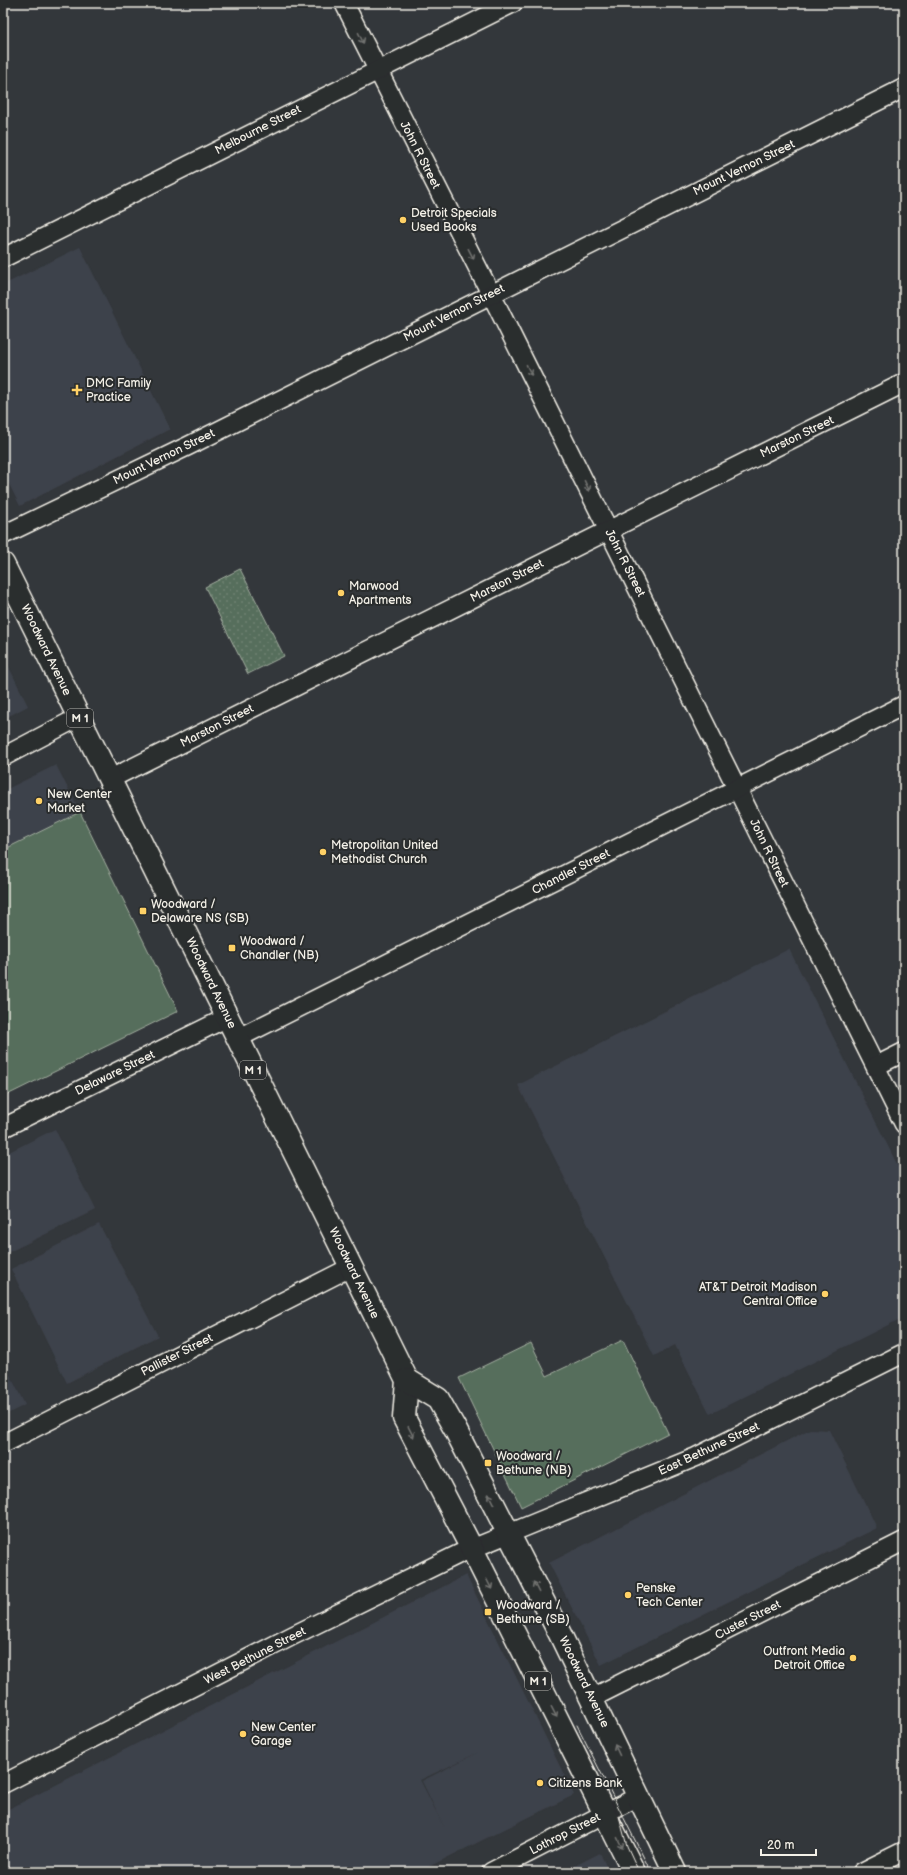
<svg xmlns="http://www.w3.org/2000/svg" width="907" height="1875" font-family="'Balsamiq Sans',sans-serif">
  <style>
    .built { fill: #3e424b; fill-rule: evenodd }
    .grass { fill: #566e5b; stroke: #a5b0a2 }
    .garden { fill: url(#garden-dots); stroke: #a5b0a2 }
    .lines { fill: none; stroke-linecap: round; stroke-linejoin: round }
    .minor-casing { stroke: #f4f1e8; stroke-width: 21 }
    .major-casing { stroke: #f4f1e8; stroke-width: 25 }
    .minor { stroke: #2a2d2e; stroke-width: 18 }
    .major { stroke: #2a2d2e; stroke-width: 22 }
    .tram { stroke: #f4f1e8; stroke-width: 1 }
    .oneway { stroke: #71726f }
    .poi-dot { fill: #ffd166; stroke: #2a2d2e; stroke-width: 1.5 }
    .labels { text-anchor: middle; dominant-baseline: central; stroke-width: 4; stroke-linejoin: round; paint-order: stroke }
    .shield { fill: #2a2d2e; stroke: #b7b6b0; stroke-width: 1 }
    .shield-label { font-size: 11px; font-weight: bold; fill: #f4f1e8 }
    .street-label { font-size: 12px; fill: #f4f1e8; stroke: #2a2d2e }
    .poi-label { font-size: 12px; fill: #f4f1e8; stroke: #2a2d2e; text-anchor: start }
  </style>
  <defs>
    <pattern id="garden-dots" width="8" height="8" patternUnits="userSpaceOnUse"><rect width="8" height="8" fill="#566e5b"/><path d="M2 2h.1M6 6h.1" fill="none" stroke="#6f8373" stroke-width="1.8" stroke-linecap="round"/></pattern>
  </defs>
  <rect width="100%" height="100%" fill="#33373b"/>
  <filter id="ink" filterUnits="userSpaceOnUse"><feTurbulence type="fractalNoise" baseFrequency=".025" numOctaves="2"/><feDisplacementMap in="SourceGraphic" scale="8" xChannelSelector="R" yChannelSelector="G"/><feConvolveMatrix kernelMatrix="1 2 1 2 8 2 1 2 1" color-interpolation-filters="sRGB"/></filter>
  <g filter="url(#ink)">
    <!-- built -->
    <g class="built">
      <polygon points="80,247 170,429 20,506 3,472 3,285"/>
      <polygon points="3,655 28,706 3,719"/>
      <polygon points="56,765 80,812 3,850 3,791"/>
      <polygon points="789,949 904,1178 904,1317 710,1414 675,1345 654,1356 518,1085"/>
      <polygon points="55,1129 95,1210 3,1255 3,1155"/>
      <polygon points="99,1224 158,1336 67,1383 11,1269"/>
      <polygon points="3,1361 25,1405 3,1416"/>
      <polygon points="810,1429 829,1430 877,1528 601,1665 549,1563"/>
      <path d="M466,1575L574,1795L418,1872H3V1812ZM479,1752L422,1781L444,1827L420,1780Z"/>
      <polygon points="600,1853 609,1872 563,1872"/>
    </g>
    <!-- grass -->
    <g class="grass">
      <polygon points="80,812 178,1011 3,1097 3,850"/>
      <polygon points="623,1340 668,1433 521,1507 459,1378 531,1343 547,1376"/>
    </g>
    <!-- garden -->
    <polygon class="garden" points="240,569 284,656 248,674 205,587"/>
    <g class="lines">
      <defs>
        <g id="minor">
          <polyline points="344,3 491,294 904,1124"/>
          <polyline points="3,258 513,3"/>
          <polyline points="3,535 188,446 904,88"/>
          <polyline points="3,757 79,717"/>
          <polyline points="110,779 904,383"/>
          <polyline points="238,1038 904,705"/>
          <polyline points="876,1066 904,1052"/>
          <polyline points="3,1128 228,1017"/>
          <polyline points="3,1444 351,1267"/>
          <polyline points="592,1698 904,1541"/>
          <polyline points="3,1784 292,1636 459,1554 696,1457 904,1353"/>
          <polyline points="491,1872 639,1796"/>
          <polyline points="862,1872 904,1851"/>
        </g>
        <g id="major">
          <polyline points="3,564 407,1380 404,1418 472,1549 634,1872"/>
          <polyline points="407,1380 438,1399 455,1429 560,1634 675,1872"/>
        </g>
      </defs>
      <!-- minor casing -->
      <use href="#minor" class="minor-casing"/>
      <!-- major casing -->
      <use href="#major" class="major-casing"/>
      <!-- minor -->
      <use href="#minor" class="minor"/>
      <!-- major -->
      <use href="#major" class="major"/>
      <!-- tram -->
      <g class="tram">
        <polyline points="577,1725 651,1872"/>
        <polyline points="619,1816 627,1846 639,1872"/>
      </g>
    </g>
    <!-- one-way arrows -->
    <defs><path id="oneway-shaft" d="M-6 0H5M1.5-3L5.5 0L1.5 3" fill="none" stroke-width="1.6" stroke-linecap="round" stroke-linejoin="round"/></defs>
    <g class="oneway">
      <use href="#oneway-shaft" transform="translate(361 38) rotate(64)"/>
      <use href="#oneway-shaft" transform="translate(471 254) rotate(63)"/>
      <use href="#oneway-shaft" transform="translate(529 370) rotate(64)"/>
      <use href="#oneway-shaft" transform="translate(587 486) rotate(64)"/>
      <use href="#oneway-shaft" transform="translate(411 1432) rotate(63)"/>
      <use href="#oneway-shaft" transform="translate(491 1499) rotate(-117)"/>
      <use href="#oneway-shaft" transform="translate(489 1584) rotate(63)"/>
      <use href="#oneway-shaft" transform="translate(536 1587) rotate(-117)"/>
      <use href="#oneway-shaft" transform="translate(554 1712) rotate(63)"/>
      <use href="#oneway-shaft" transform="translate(617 1750) rotate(-115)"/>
      <use href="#oneway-shaft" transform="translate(620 1843) rotate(64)"/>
    </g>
  </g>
  <!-- markers -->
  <g class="poi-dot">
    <circle cx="403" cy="220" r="4"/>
    <path d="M75 384h4v4h4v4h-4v4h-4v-4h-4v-4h4z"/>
    <circle cx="341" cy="593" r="4"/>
    <circle cx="39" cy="801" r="4"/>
    <circle cx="323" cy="852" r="4"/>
    <rect x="139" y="907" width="8" height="8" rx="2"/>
    <rect x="228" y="944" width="8" height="8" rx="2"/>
    <circle cx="825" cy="1294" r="4"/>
    <rect x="484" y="1459" width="8" height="8" rx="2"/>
    <circle cx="628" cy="1595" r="4"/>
    <rect x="484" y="1608" width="8" height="8" rx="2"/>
    <circle cx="853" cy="1658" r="4"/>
    <circle cx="243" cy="1734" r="4"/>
    <circle cx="540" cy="1783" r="4"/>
  </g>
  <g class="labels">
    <!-- shield labels -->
    <g class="shield">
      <rect x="67" y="709" width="26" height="18" rx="3"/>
      <rect x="240" y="1061" width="26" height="18" rx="3"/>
      <rect x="525" y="1672" width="26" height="18" rx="3"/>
    </g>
    <g class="shield-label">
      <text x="80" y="718">M 1</text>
      <text x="253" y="1070">M 1</text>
      <text x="538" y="1681">M 1</text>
    </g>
    <!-- street labels -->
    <g class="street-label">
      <text transform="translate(258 130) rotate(-27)">Melbourne Street</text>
      <text transform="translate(420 155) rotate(63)">John R Street</text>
      <text transform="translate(744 168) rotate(-26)">Mount Vernon Street</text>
      <text transform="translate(454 313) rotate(-27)">Mount Vernon Street</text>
      <text transform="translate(797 437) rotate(-26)">Marston Street</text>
      <text transform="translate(164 457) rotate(-26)">Mount Vernon Street</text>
      <text transform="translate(625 563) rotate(63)">John R Street</text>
      <text transform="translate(507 581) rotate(-27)">Marston Street</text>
      <text transform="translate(46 650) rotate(64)">Woodward Avenue</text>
      <text transform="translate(217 726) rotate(-27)">Marston Street</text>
      <text transform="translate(769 853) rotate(64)">John R Street</text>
      <text transform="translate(571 872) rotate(-27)">Chandler Street</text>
      <text transform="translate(211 983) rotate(64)">Woodward Avenue</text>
      <text transform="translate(115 1073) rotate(-26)">Delaware Street</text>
      <text transform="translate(354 1273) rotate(64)">Woodward Avenue</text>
      <text transform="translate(177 1355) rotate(-27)">Pallister Street</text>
      <text transform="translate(709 1449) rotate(-25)">East Bethune Street</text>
      <text transform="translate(748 1620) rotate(-27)">Custer Street</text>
      <text transform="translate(255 1656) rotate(-27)">West Bethune Street</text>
      <text transform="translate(584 1682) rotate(64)">Woodward Avenue</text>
      <text transform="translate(565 1834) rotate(-27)">Lothrop Street</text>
    </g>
    <!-- poi labels -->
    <g class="poi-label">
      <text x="411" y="213">Detroit Specials<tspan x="411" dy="14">Used Books</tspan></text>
      <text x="86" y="383">DMC Family<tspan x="86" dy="14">Practice</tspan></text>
      <text x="349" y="586">Marwood<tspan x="349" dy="14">Apartments</tspan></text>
      <text x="47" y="794">New Center<tspan x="47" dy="14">Market</tspan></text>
      <text x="331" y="845">Metropolitan United<tspan x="331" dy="14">Methodist Church</tspan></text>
      <text x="151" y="904">Woodward /<tspan x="151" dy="14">Delaware NS (SB)</tspan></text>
      <text x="240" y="941">Woodward /<tspan x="240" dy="14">Chandler (NB)</tspan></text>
      <text x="817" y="1287" text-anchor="end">AT&amp;T Detroit Madison<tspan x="817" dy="14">Central Office</tspan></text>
      <text x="496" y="1456">Woodward /<tspan x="496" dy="14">Bethune (NB)</tspan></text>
      <text x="636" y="1588">Penske<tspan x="636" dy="14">Tech Center</tspan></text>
      <text x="496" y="1605">Woodward /<tspan x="496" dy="14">Bethune (SB)</tspan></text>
      <text x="845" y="1651" text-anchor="end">Outfront Media<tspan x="845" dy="14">Detroit Office</tspan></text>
      <text x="251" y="1727">New Center<tspan x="251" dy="14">Garage</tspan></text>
      <text x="548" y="1783">Citizens Bank</text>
    </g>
  </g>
  <!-- margin -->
  <rect width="907" height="1875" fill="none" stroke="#2a2d2e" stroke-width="16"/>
  <rect x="8" y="8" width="891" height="1859" fill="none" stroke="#f4f1e8" stroke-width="1.5" filter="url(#ink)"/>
  <!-- scale -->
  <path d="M761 1849v6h55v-6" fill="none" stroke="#f4f1e8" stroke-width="2"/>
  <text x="767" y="1849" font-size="12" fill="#f4f1e8" stroke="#2a2d2e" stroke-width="3" paint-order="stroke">20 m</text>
</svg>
